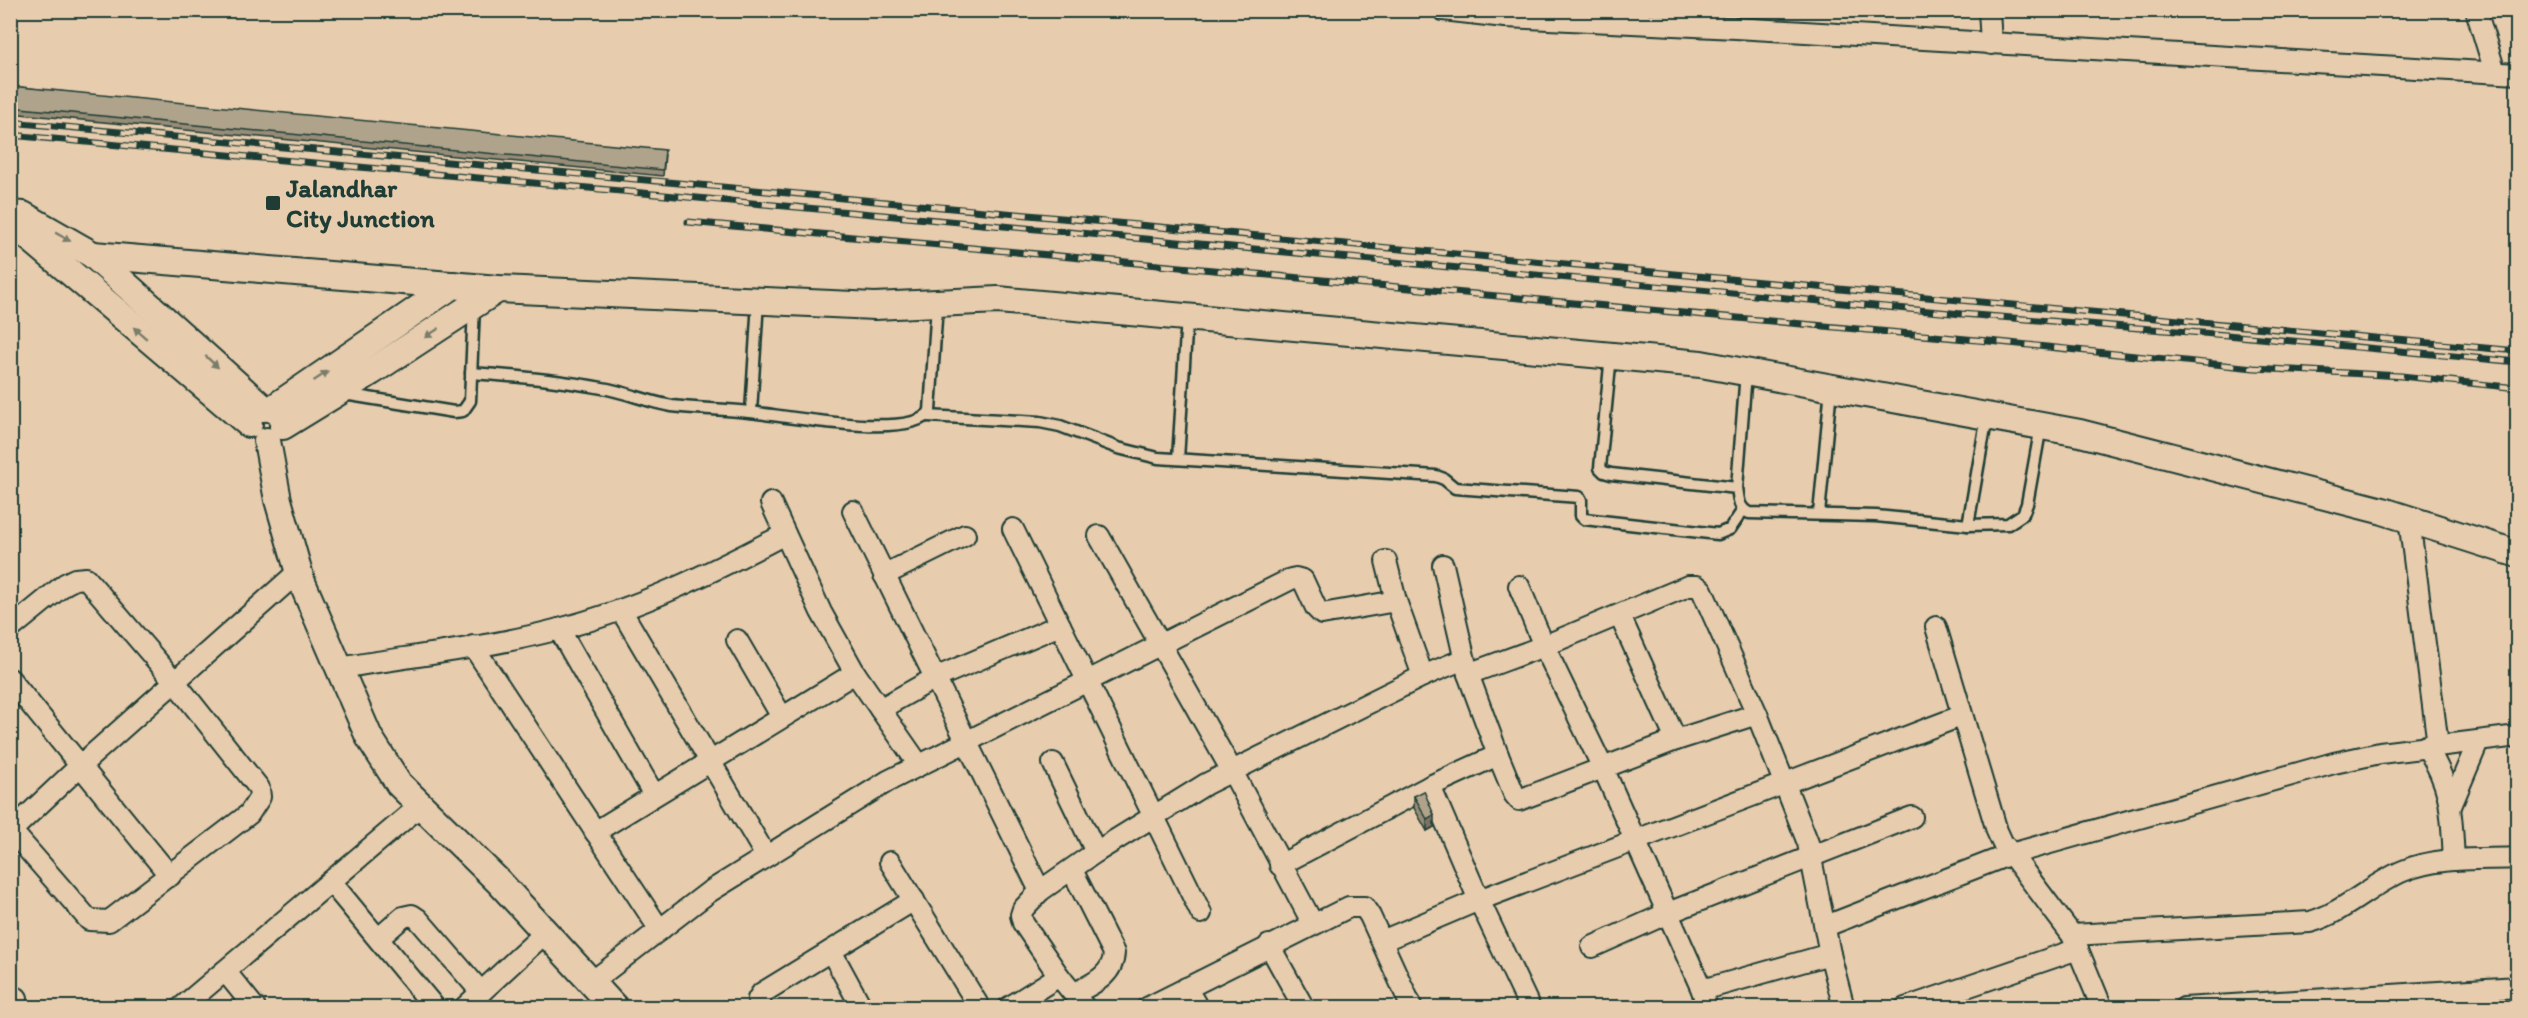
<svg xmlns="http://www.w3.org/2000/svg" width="2528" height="1018" font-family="Itim,sans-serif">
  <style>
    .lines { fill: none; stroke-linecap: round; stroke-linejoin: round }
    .service-casing { stroke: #1f3d34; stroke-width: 15 }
    .minor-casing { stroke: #1f3d34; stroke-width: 24 }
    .tertiary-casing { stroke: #1f3d34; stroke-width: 30 }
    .service { stroke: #e7ccae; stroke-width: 10 }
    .minor { stroke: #e7ccae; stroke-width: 20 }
    .tertiary { stroke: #e7ccae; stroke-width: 26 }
    .rail-casing { stroke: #1f3d34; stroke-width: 7 }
    .rail { stroke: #e7ccae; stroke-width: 4.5; stroke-dasharray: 14; stroke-linecap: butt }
    .wall { fill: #978c78; stroke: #1f3d34; stroke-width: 1.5 }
    .shaded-wall { fill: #7b7262; stroke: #1f3d34; stroke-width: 1.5 }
    .building { fill: #b0a38c; stroke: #1f3d34; stroke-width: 1.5 }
    .oneway { fill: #797d6b }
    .poi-dot { fill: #1f3d34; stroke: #e7ccae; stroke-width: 2 }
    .labels { text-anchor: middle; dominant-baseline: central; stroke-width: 6; stroke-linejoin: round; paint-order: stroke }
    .poi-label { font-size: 26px; font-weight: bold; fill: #1f3d34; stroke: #e7ccae; text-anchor: start }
  </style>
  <rect width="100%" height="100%" fill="#e7ccae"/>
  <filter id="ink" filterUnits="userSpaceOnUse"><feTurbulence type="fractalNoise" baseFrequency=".0167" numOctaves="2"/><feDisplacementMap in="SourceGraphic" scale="12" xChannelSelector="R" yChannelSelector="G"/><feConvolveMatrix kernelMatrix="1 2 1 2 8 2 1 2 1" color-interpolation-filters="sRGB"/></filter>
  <g filter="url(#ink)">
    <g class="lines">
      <defs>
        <g id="service">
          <path d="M1611,355L1600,468L1604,472L1611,474L1737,488C1739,499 1738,508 1749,513L1876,516L1968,525L2008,524L2023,514L2027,504L2041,426"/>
          <path d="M471,373C515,376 559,380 602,388C626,392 648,402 672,406C698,409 724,409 749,412C782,415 912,441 930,411L937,304"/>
          <polyline points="344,394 454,412 463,411 470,401 474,306"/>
          <polyline points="751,412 758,301"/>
          <polyline points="927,416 1040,422 1060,426 1118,448 1158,458 1436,476 1444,479 1455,488 1579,497 1581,500 1581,516 1584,519 1718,534 1730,529 1743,510"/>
          <polyline points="1178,459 1187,317"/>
          <polyline points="1737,488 1746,372"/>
          <polyline points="1819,514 1831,388"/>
          <polyline points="1968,525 1987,416"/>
        </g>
        <g id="minor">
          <polyline points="1443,10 1505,17 1736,28 2518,74"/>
          <polyline points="1989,10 1991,44"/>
          <polyline points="2476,10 2495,72"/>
          <polyline points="771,503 821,612 855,673 919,765"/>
          <polyline points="853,511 1040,891"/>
          <polyline points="2409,519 2438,745"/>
          <polyline points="1013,529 1201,913"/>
          <polyline points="1099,536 1232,771 1313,924"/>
          <polyline points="1386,561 1396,601 1423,676"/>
          <polyline points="1443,565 1468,674 1498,755 1514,794 1519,800 1676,740 1757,714"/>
          <polyline points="884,575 965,535"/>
          <polyline points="1519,586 1544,646 1603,768 1702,990 1707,1008"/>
          <polyline points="621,610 766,856"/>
          <polyline points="1620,616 1676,740"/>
          <polyline points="1936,627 1997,831 2002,842 2072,935 2102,1008"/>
          <polyline points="10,629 65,584 75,579 86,578 175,682 259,788 260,797 249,814 109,921 89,920 10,829"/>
          <polyline points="559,629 654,795"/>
          <polyline points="737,640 782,717"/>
          <polyline points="473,646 660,930"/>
          <path d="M339,668C412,656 487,648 559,629C638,609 713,572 785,534"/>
          <polyline points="1468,674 1544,646 1688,586 1697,586 1702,590 1757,714 1808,843 1830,954 1844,1008"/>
          <polyline points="10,679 170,876"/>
          <polyline points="880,709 935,678 1060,625"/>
          <path d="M2426,746C2453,790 2451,811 2454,860"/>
          <polyline points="1053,763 1096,852"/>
          <polyline points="1430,786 1479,900 1530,1008"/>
          <polyline points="2451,806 2478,742"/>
          <polyline points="11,831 81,765 298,572"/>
          <polyline points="595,832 855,673"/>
          <polyline points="890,862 980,1008"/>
          <polyline points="1280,865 1430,786 1498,755"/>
          <path d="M1072,870L1114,953C1113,976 1092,984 1075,993"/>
          <polyline points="331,882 435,1008"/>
          <polyline points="1826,926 2011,854 2334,763 2380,753 2518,736"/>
          <path d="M2072,935L2310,922C2345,912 2370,885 2403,871C2438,856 2480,860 2518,858"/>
          <polyline points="379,938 403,917 412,915 418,919 481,992"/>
          <polyline points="1382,941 1479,900 1961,716"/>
          <polyline points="1269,945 1304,1008"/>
          <polyline points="1592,947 1668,913 1912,817"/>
          <polyline points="831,951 862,1008"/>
          <polyline points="225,971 255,1008"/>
          <polyline points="593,981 709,892 888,781 1291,579 1296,578 1303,580 1316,608 1322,614 1396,601"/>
          <polyline points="1186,988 1198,1008"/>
          <polyline points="1702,990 1830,954"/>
          <polyline points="10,1004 17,998"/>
          <polyline points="181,1008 421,805"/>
          <polyline points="464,1008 546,932"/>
          <polyline points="762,1008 758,999 762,993 914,900"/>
          <polyline points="1008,1008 1059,976"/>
          <polyline points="1085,1008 1059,976 1023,923 1021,915 1023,909 1040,891 1096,852 1206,784 1423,676 1464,659"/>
          <polyline points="1147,1008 1349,907 1364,907 1370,916 1412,1008"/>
          <polyline points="1905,1008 2078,949"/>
          <polyline points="2184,1008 2518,987"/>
        </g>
        <g id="tertiary">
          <polyline points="10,214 23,215 93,255 263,408"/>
          <polyline points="10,221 249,424"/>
          <polyline points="93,255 498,289 875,306 998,300 1701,364 2080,433 2383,511 2518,554"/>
          <polyline points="272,409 453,285"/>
          <polyline points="283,426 371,372 498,289"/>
          <polyline points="267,441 278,500 301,580 369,737 399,784 499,882 615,1008"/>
        </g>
      </defs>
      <!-- service casing -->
      <use href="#service" class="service-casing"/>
      <!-- minor casing -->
      <use href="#minor" class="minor-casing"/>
      <!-- tertiary casing -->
      <use href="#tertiary" class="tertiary-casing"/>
      <!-- service -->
      <use href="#service" class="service"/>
      <!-- minor -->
      <use href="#minor" class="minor"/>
      <!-- tertiary -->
      <use href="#tertiary" class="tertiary"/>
      <defs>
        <g id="rail">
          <polyline points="10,122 2518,351"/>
          <polyline points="10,135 1962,314 2227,335 2518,362"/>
          <polyline points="688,222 1999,342 2254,368 2401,376 2518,388"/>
        </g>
      </defs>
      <!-- rail casing -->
      <use href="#rail" class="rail-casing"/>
      <!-- rail -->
      <use href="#rail" class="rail"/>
    </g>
    <!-- wall -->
    <g class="wall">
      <polygon points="10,86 665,155 663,176 10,113"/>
      <polygon points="1414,796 1434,827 1427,831 1414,808"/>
    </g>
    <!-- shaded-wall -->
    <polygon class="shaded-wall" points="1434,815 1434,827 1427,831 1427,819"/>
    <!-- building -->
    <g class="building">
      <polygon points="10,86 665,150 663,170 10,107"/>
      <polygon points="1424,791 1434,815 1427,819 1414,796"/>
    </g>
    <!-- one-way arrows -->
    <defs><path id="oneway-solid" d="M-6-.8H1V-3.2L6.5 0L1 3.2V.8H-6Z" transform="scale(1.5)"/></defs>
    <g class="oneway">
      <use href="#oneway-solid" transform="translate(63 237) rotate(29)"/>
      <use href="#oneway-solid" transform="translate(140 333) rotate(-139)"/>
      <use href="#oneway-solid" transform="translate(432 333) rotate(147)"/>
      <use href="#oneway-solid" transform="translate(212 362) rotate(42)"/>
      <use href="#oneway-solid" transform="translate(321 376) rotate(-34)"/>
    </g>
  </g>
  <!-- markers -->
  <rect class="poi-dot" x="265" y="195" width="16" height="16" rx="3"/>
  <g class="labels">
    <!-- poi labels -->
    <g class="poi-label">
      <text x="286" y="188">Jalandhar<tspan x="286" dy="30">City Junction</tspan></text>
    </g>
  </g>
  <!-- margin -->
  <rect width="2528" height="1018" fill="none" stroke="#e7ccae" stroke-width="36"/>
  <rect x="18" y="18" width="2492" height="982" fill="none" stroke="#1f3d34" stroke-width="2" filter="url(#ink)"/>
</svg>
